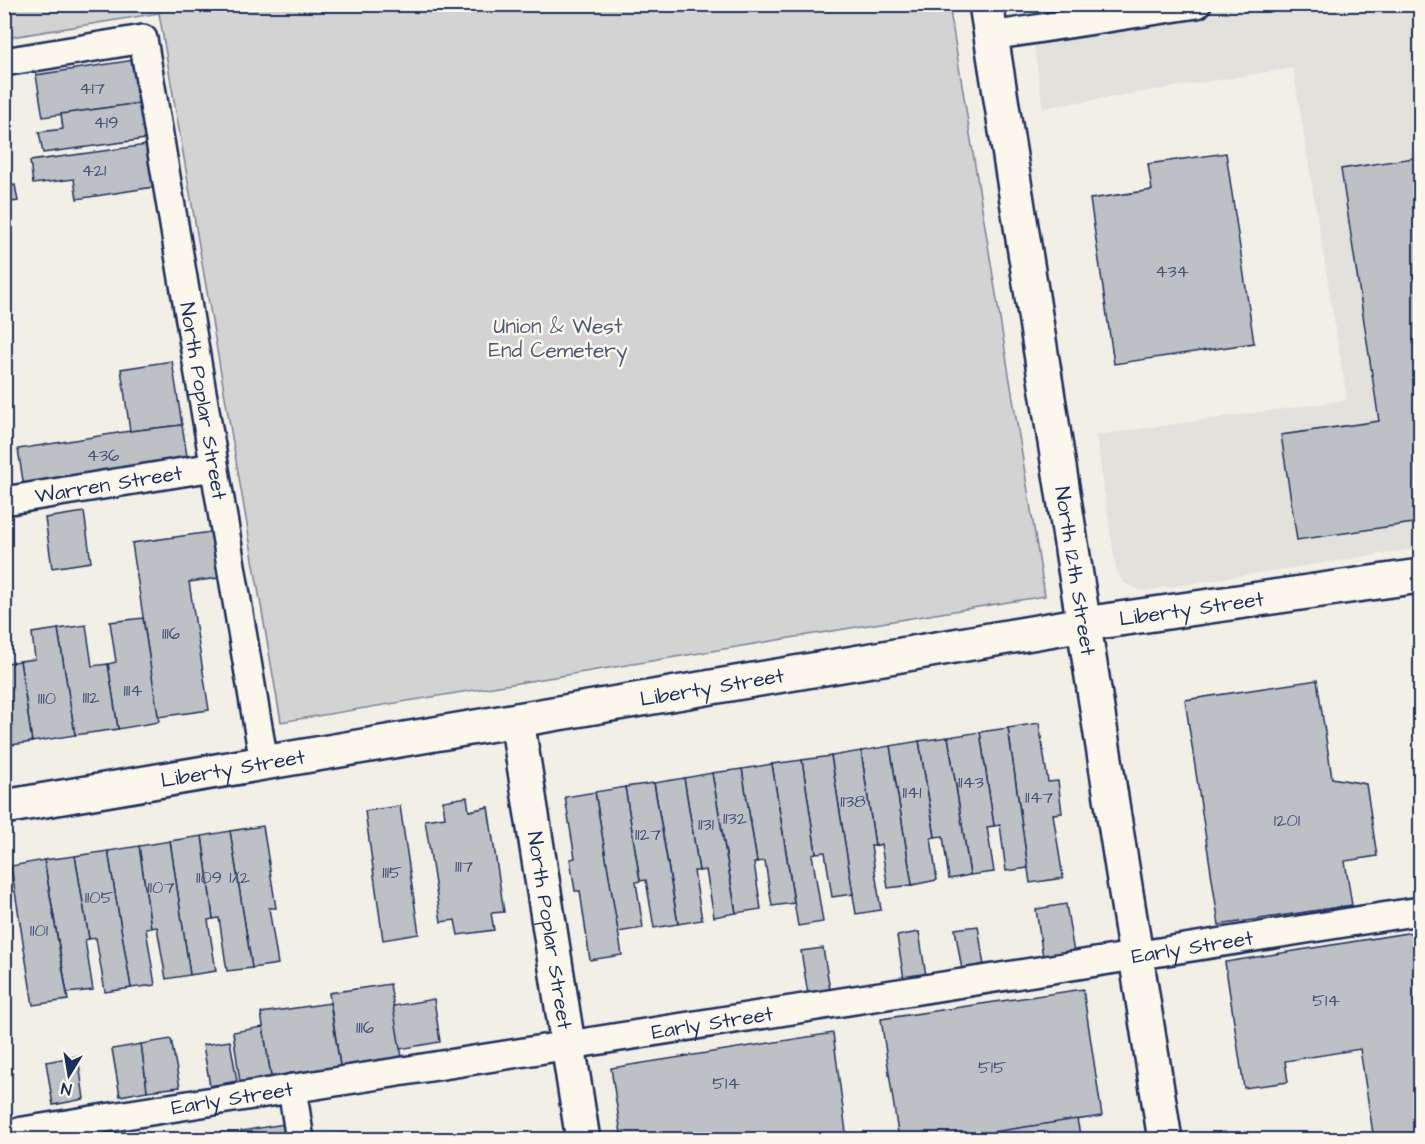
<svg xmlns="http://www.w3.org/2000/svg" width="1425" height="1144" font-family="'Architects Daughter',sans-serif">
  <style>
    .built { fill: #e2e1dc }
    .green { fill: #d2d3d2; stroke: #768198; stroke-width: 1.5 }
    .building { fill: #bdc0c4; stroke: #1b2f5e; stroke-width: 1.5 }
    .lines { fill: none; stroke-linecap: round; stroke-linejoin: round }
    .service-casing { stroke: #1b2f5e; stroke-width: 32 }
    .minor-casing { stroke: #1b2f5e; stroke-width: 38 }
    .service { stroke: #fbf7ec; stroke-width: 27 }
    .minor { stroke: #fbf7ec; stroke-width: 33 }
    .labels { text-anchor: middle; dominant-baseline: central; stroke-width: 5; stroke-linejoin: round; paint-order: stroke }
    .number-label { font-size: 18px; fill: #445378 }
    .park-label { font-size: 21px; fill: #49587b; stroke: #fbf7ec }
    .street-label { font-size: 21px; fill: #1b2f5e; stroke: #fbf7ec }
  </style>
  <rect width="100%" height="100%" fill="#f2efe6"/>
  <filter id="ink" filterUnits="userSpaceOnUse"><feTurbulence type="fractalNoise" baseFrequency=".0167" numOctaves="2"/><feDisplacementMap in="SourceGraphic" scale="12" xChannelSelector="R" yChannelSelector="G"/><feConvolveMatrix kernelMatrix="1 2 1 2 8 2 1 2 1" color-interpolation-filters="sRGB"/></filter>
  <g filter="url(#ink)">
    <!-- built -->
    <polygon class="built" points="1028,5 1420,5 1420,548 1142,591 1124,583 1116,570 1096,435 1347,400 1293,68 1043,108"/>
    <!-- green -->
    <polygon class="green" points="5,4 949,5 1045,596 281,722 159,13 5,38"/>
    <!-- building -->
    <g class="building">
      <polygon points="141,59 147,102 43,117 36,75"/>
      <polygon points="147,102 153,138 43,153 39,132 63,129 61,114"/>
      <polygon points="154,144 160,186 77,199 74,179 33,184 30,161"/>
      <polygon points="1226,153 1254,343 1114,364 1090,199 1152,190 1148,164"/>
      <polygon points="1420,157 1420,522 1297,540 1281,435 1379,421 1341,169"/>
      <polygon points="15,185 18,201 4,203 4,186"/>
      <polygon points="172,361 182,425 130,431 121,369"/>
      <polygon points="182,425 188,462 24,487 18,449 130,431"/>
      <polygon points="84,512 91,562 52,568 45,518"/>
      <polygon points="211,532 218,578 189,582 209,710 158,717 132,543"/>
      <polygon points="143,618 159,722 118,729 108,664 116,662 110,622"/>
      <polygon points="86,625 92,666 108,664 118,729 75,735 58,629"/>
      <polygon points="58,629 75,735 32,742 20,661 35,659 32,633"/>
      <polygon points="4,651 7,663 20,661 32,742 4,746"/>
      <polygon points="1317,680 1332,778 1366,784 1377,856 1345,861 1352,905 1219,925 1185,700"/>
      <polygon points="1039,723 1048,782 1058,781 1062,813 1053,814 1063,878 1030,883 1008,728"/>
      <polygon points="1008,728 1028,868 1006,871 1000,825 994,826 980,732"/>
      <polygon points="980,732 994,826 987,827 994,872 970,875 948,737"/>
      <polygon points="948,737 970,875 949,879 943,836 935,837 919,741"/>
      <polygon points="919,741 935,837 931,838 937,880 912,885 890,746"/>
      <polygon points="890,746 912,885 888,888 881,844 875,846 861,751"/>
      <polygon points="861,751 875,846 871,846 881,910 856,914 831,756"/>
      <polygon points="831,756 853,894 832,897 825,852 816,853 802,760"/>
      <polygon points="802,760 816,853 812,854 823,922 798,926 772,764"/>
      <polygon points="772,764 794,903 772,906 765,861 757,862 742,769"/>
      <polygon points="742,769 757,862 754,863 761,909 736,913 712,773"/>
      <polygon points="712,773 736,913 714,917 706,870 699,871 684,778"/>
      <polygon points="684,778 699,871 694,871 702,920 678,924 654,783"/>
      <polygon points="654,783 678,924 654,928 646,880 640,881 625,787"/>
      <polygon points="625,787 640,881 636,882 643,928 618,932 595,792"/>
      <polygon points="595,792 622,955 590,960 580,891 575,891 570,859 575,858 565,797"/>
      <polygon points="467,797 469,811 488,807 504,912 491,913 494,930 458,935 455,920 441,922 425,820 445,817 443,801"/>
      <polygon points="400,806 419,934 383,940 365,811"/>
      <polygon points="263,826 276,908 269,908 278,964 252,968 230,831"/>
      <polygon points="230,831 252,968 227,971 219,918 213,919 202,836"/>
      <polygon points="202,836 213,919 208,920 216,971 190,975 170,841"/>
      <polygon points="170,841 190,975 166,979 157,927 151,928 139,846"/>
      <polygon points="139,846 151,928 146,929 155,985 131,988 108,851"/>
      <polygon points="108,851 131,988 105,992 96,938 89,939 75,856"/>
      <polygon points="75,856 89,939 85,940 93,990 67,993 44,860"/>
      <polygon points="44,860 68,1000 33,1005 11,866"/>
      <polygon points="1066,904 1074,953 1043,957 1036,909"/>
      <polygon points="978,926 984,966 962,970 955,929"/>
      <polygon points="1420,931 1420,1140 1374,1140 1360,1049 1285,1061 1288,1082 1244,1088 1225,962"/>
      <polygon points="919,932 926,976 904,979 897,936"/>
      <polygon points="823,948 830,990 808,994 801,951"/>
      <polygon points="390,984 402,1057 340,1066 329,993"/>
      <polygon points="1083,989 1102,1116 941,1140 899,1140 881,1019"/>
      <polygon points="434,999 440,1042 400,1049 393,1006"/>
      <polygon points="330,1003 340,1066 271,1077 261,1013"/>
      <polygon points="263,1027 271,1077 240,1082 233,1032"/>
      <polygon points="833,1033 847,1140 622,1140 611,1068"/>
      <polygon points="171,1039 180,1087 147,1091 141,1044"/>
      <polygon points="230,1041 237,1081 210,1086 203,1045"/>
      <polygon points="141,1044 147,1091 120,1096 112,1049"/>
      <polygon points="78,1056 84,1099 53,1105 46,1062"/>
      <polygon points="1077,1119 1081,1140 941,1140"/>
      <polygon points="284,1124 286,1140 243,1140 241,1131"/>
      <polygon points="343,1133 344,1140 314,1140 314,1137"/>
    </g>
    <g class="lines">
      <defs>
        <g id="service">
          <polyline points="991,36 1197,4"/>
          <path id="s1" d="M4,62L143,39L264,763"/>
          <path id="s2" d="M4,501L214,467"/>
          <polyline points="292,1088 300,1140"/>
          <path id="s3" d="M4,1134L1420,911"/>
        </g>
        <g id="minor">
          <path id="s4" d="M986,4L1165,1140"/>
          <path id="s5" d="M517,720L583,1140"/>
          <path id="s6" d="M4,807L1084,624L1420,576"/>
        </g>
      </defs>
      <!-- service casing -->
      <use href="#service" class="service-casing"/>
      <!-- minor casing -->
      <use href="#minor" class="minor-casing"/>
      <!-- service -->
      <use href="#service" class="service"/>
      <!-- minor -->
      <use href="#minor" class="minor"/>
    </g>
  </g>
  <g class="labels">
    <!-- number labels -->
    <g class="number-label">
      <text x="92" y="88">417</text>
      <text x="106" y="122">419</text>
      <text x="94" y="170">421</text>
      <text x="1172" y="271">434</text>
      <text x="103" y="455">436</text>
      <text x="171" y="633">1116</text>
      <text x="133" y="690">1114</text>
      <text x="91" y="697">1112</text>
      <text x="47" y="698">1110</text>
      <text x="971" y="782">1143</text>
      <text x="912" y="792">1141</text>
      <text x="1039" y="797">1147</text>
      <text x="853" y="801">1138</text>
      <text x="735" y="818">1132</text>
      <text x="1287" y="820">1201</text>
      <text x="706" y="824">1131</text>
      <text x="648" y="834">1127</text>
      <text x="464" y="866">1117</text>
      <text x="392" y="872">1115</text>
      <text x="223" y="877">1109 1/2</text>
      <text x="161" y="887">1107</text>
      <text x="99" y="897">1105</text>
      <text x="39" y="930">1101</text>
      <text x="1326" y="1000">514</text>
      <text x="365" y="1027">1116</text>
      <text x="992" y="1067">515</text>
      <text x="726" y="1083">514</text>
    </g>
    <!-- park labels -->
    <g class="park-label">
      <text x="558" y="326">Union &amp; West<tspan x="558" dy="24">End Cemetery</tspan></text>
    </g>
    <!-- street labels -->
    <g class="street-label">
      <text stroke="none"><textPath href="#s1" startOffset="508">North Poplar Street</textPath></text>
      <text stroke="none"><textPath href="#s2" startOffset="106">Warren Street</textPath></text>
      <text stroke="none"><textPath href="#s4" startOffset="574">North 12th Street</textPath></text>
      <text stroke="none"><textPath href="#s6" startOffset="1204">Liberty Street</textPath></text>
      <text stroke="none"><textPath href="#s6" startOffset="718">Liberty Street</textPath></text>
      <text stroke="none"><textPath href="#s6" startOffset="232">Liberty Street</textPath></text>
      <text stroke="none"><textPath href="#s5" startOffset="213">North Poplar Street</textPath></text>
      <text stroke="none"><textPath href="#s3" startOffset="1203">Early Street</textPath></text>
      <text stroke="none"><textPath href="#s3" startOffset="717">Early Street</textPath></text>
      <text stroke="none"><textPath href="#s3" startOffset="231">Early Street</textPath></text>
    </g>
  </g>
  <!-- margin -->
  <rect width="1425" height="1144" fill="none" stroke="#fbf7ec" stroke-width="24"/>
  <rect x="12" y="12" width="1401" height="1120" fill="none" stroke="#1b2f5e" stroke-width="2" filter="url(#ink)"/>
  <!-- north arrow -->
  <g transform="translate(69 1075) rotate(191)" stroke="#fbf7ec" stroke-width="4.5" paint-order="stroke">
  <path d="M0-4.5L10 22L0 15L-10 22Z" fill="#1b2f5e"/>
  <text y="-9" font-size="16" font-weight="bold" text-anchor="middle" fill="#1b2f5e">N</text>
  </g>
</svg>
